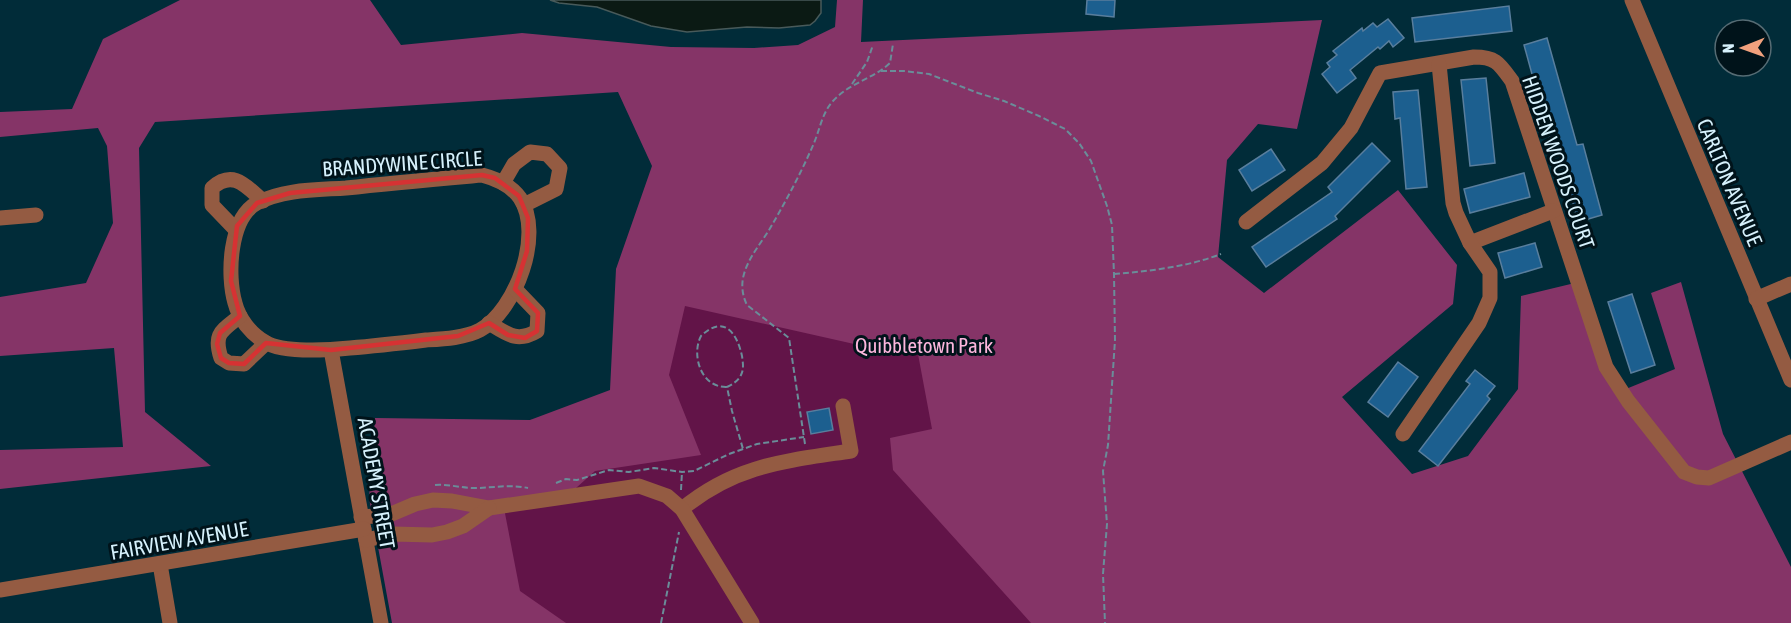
<svg xmlns="http://www.w3.org/2000/svg" width="1791" height="623" font-family="'Asap Condensed',sans-serif">
  <style>
    .green { fill: #621448 }
    .forest { fill: #853467 }
    .water { fill: #0b1a14; stroke: #485a5a; stroke-width: 1.5 }
    .building { fill: #1c5f8f; stroke: #597e9d; stroke-width: 1.5 }
    .lines { fill: none; stroke-linecap: round; stroke-linejoin: round }
    .path { stroke: #6a8d99; stroke-width: 2; stroke-dasharray: 6 3; stroke-linecap: butt }
    .minor { stroke: #945b42; stroke-width: 15 }
    .marked { fill: none; stroke: #d63233; stroke-width: 4.5; stroke-linejoin: round }
    .labels { text-anchor: middle; dominant-baseline: central; stroke-width: 6; stroke-linejoin: round; paint-order: stroke }
    .street-label { font-size: 21px; fill: #d6f1fc; stroke: #00131a }
    .park-label { font-size: 21px; fill: #fcb6dd; stroke: #00131a }
  </style>
  <rect width="100%" height="100%" fill="#012c39"/>
  <!-- green -->
  <polygon class="green" points="663,80 1218,623 397,623 388,440 629,406"/>
  <!-- forest -->
  <polygon class="forest" points="180,0 370,0 401,45 522,33 671,47 754,48 798,45 835,27 837,0 863,0 861,42 1322,20 1297,129 1258,124 1227,160 1218,257 1264,293 1398,190 1457,265 1453,304 1342,397 1412,474 1468,456 1518,389 1521,296 1579,282 1621,391 1675,369 1651,293 1681,282 1723,434 1791,567 1791,623 1031,623 893,470 890,438 932,429 915,338 863,346 685,306 669,375 701,455 595,471 576,488 503,503 520,591 566,623 392,623 369,498 375,418 530,420 610,390 616,269 652,166 618,92 155,122 139,148 145,412 211,466 0,489 0,450 123,447 114,348 0,356 0,297 86,283 113,223 107,146 98,128 0,137 0,112 72,109 103,39"/>
  <!-- water -->
  <polygon class="water" points="550,0 821,0 821,13 815,21 810,25 779,28 747,27 687,32 651,26 597,7 559,3"/>
  <!-- building -->
  <g class="building">
    <polygon points="1087,0 1115,0 1114,17 1086,14"/>
    <polygon points="1509,6 1512,31 1415,42 1412,18"/>
    <polygon points="1388,19 1404,38 1393,47 1389,41 1380,49 1378,47 1350,70 1356,78 1337,93 1322,74 1330,67 1327,63 1337,55 1333,51 1362,28 1363,31 1373,23 1377,27"/>
    <polygon points="1547,38 1577,145 1583,144 1602,215 1578,222 1556,138 1550,140 1524,45"/>
    <polygon points="1486,78 1495,163 1470,166 1461,80"/>
    <polygon points="1418,90 1427,187 1406,189 1400,118 1395,119 1393,92"/>
    <polygon points="1372,143 1390,161 1335,216 1337,219 1266,267 1252,247 1332,192 1328,187"/>
    <polygon points="1271,149 1285,170 1252,191 1239,170"/>
    <polygon points="1524,173 1530,197 1470,213 1464,189"/>
    <polygon points="1535,243 1542,267 1505,278 1498,253"/>
    <polygon points="1632,294 1655,365 1631,373 1608,302"/>
    <polygon points="1398,362 1418,377 1388,417 1368,402"/>
    <polygon points="1475,370 1495,386 1487,396 1490,399 1438,466 1419,451 1470,384 1466,381"/>
    <polygon points="829,408 833,430 811,434 807,412"/>
  </g>
  <g class="lines">
    <!-- path -->
    <g class="path">
      <polyline points="881,71 904,71 929,74 978,93 1004,101 1039,116 1065,129 1079,143 1091,161 1107,206 1112,225 1114,274 1115,340 1108,445 1103,471 1107,524 1103,574 1105,623"/>
      <polyline points="852,84 867,62 873,45"/>
      <path d="M1114,274C1150,271 1187,267 1221,254"/>
      <path d="M727,387C701,388 691,355 701,336C724,314 737,333 742,356C743,363 744,369 741,375C738,381 733,384 727,387L732,411L743,449"/>
      <path d="M805,444L789,338L747,305C742,295 741,284 744,274C749,256 763,241 772,225C787,199 802,171 814,143C820,129 822,113 833,101C849,83 873,79 890,63L893,44"/>
      <polyline points="556,483 566,479 577,480 609,470 629,472 654,468 682,472 694,471 729,454 757,444 804,437"/>
      <path d="M435,485C449,484 461,488 474,488C493,488 508,484 528,488"/>
      <polyline points="681,490 682,472"/>
      <polyline points="661,623 679,532"/>
    </g>
    <!-- minor -->
    <g class="minor">
      <polyline points="1632,0 1791,380"/>
      <path d="M482,175C497,179 511,185 520,198C544,234 516,310 480,330C465,338 443,339 426,340C401,343 375,346 350,348C329,350 282,353 265,342C251,334 239,319 235,303C227,276 229,218 257,203C284,189 317,190 346,188C391,183 437,179 482,175Z"/>
      <polyline points="503,183 514,164 530,152 547,154 560,168 556,189 524,205"/>
      <polyline points="0,218 36,215"/>
      <path d="M1246,222L1322,163L1351,128L1380,73L1474,57C1496,57 1499,63 1512,81L1606,367L1628,401L1684,472L1697,477L1709,478L1791,442"/>
      <path d="M236,230L212,205V188C233,169 246,186 263,201"/>
      <polyline points="1470,243 1553,211"/>
      <polyline points="1756,299 1791,284"/>
      <path d="M240,316C222,331 213,333 221,358L229,363L244,364L266,343"/>
      <path d="M489,323C507,334 517,343 537,331L538,313L515,289"/>
      <polyline points="331,350 381,623"/>
      <polyline points="1403,434 1479,323 1490,298 1490,272 1470,243 1456,213 1453,203 1439,64"/>
      <path d="M682,509C735,465 785,461 851,451L843,406"/>
      <polyline points="361,517 389,515 415,504 433,500 452,501 489,508 639,486 667,496 682,509 752,623"/>
      <polyline points="366,540 393,534 432,535 447,532 463,526 489,508"/>
      <polyline points="160,564 170,623"/>
      <polyline points="0,590 364,529"/>
    </g>
  </g>
  <!-- marked area -->
  <path class="marked" d="M482,175L495,178L519,196L528,218L527,251L515,289L538,313L537,331L525,338L508,335L489,323L458,336L331,350L266,343L244,364L229,363L221,358L217,344L220,333L240,316L231,281L237,226L257,203L290,193Z"/>
  <g class="labels">
    <!-- street labels -->
    <g class="street-label">
      <text transform="translate(1559 162) rotate(71)">HIDDEN WOODS COURT</text>
      <text transform="translate(402 163) rotate(-4)">BRANDYWINE CIRCLE</text>
      <text transform="translate(1730 182) rotate(67)">CARLTON AVENUE</text>
      <text transform="translate(377 483) rotate(80)">ACADEMY STREET</text>
      <text transform="translate(179 540) rotate(-10)">FAIRVIEW AVENUE</text>
    </g>
    <!-- park labels -->
    <g class="park-label">
      <text x="924" y="345">Quibbletown Park</text>
    </g>
  </g>
  <!-- north arrow -->
  <g transform="translate(1743 48) rotate(269)"><circle r="28" fill="#00131a" stroke="#566c74" stroke-width="1.5"/>
  <path d="M0-4.5L10 22L0 15L-10 22Z" fill="#f1a17d"/>
  <text y="-9" font-size="16" font-weight="bold" text-anchor="middle" fill="#d6f1fc">N</text>
  </g>
</svg>
